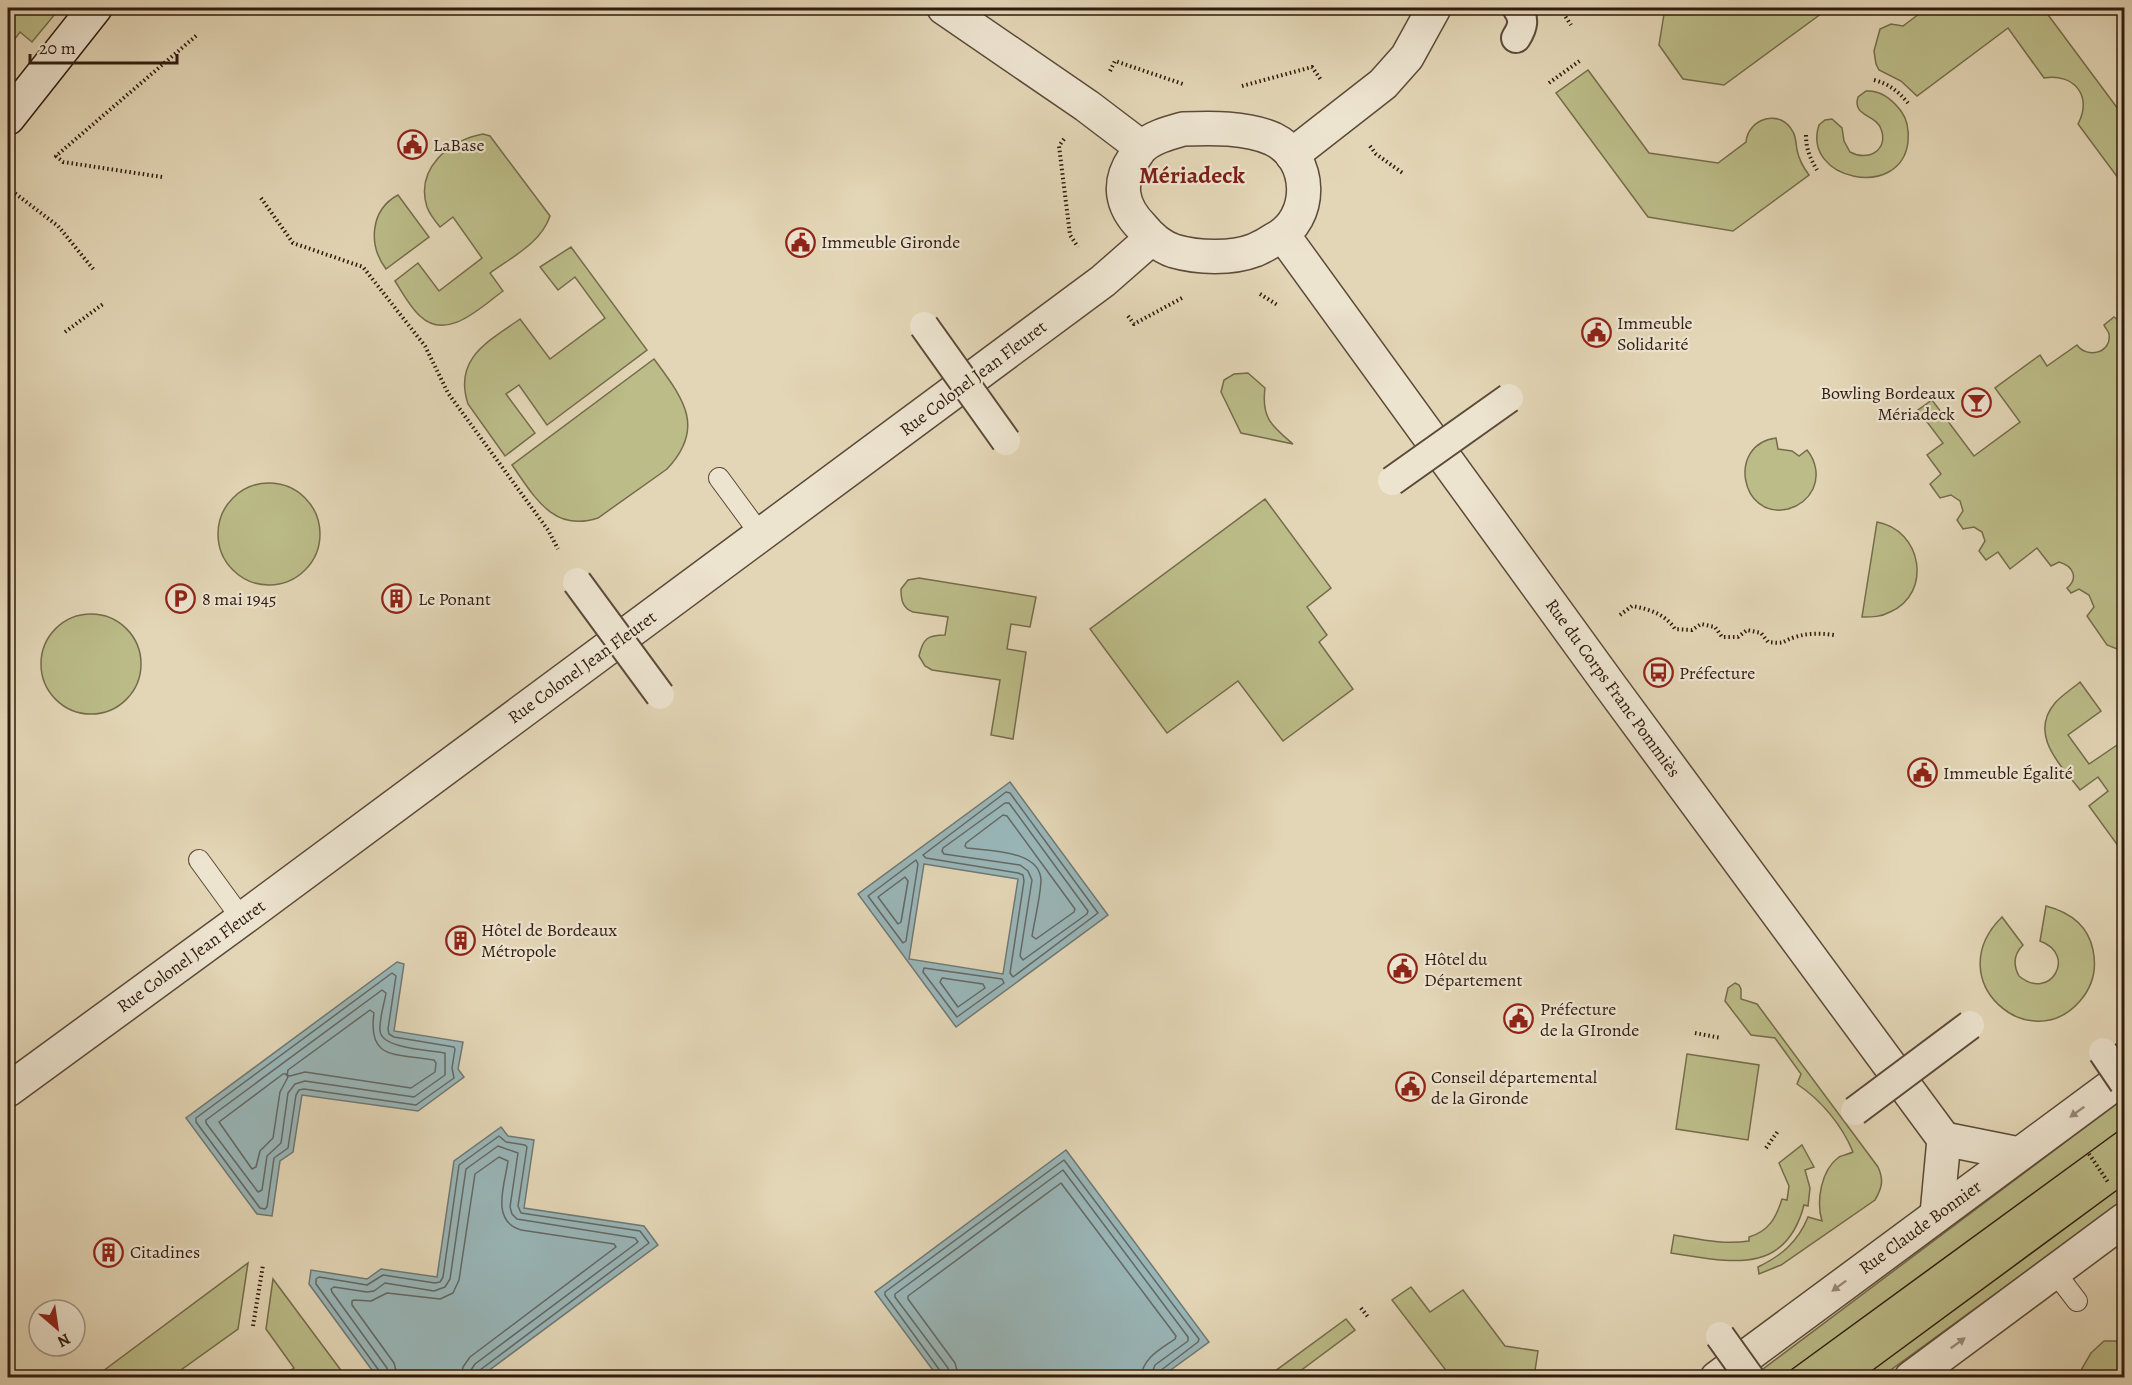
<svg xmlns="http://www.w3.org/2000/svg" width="2132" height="1385" font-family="Alegreya,serif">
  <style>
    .green { fill: #bbbc88; stroke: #756c4c; stroke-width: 1.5 }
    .water { fill: #99b6b8; stroke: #6f7874; stroke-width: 1.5; fill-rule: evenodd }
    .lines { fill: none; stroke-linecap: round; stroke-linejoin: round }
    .shore { stroke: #646864; stroke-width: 1.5 }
    .service-casing { stroke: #5c4a39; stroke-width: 22 }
    .pedestrian-casing { stroke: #5c4a39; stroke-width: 32 }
    .minor-casing { stroke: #5c4a39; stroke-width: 36 }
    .tertiary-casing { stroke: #5c4a39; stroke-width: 36 }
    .secondary-casing { stroke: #2f1b0f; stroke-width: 36 }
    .path { stroke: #2f1b0f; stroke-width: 4; stroke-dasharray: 1.5 3; stroke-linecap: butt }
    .service { stroke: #ede4d0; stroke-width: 20 }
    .pedestrian { stroke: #ede4d0; stroke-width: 28 }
    .minor { stroke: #ede4d0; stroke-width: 33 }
    .tertiary { stroke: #ede4d0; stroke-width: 33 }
    .secondary { stroke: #ede4d0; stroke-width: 33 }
    .tram { stroke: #2f1b0f; stroke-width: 1.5 }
    .pedestrian-bridge-casing { stroke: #5c4a39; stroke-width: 32; stroke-linecap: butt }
    .pedestrian-bridge { stroke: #ede4d0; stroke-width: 28 }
    .oneway { fill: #988a79 }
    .labels { text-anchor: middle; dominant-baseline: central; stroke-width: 4.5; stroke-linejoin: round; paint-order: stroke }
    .poi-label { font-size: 18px; fill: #2f1b0f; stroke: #ede4d0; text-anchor: start }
    .street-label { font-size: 18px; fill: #2f1b0f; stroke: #ede4d0 }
    .district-label { font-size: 24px; font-weight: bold; fill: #7a1f14; stroke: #ede4d0 }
  </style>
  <rect width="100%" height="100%" fill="#e3d6b6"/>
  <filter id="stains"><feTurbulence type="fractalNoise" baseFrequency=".00333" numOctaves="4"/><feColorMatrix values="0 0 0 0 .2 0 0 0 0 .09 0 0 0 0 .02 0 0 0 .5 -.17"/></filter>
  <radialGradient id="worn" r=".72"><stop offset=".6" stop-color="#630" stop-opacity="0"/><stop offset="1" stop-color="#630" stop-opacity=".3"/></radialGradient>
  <!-- green -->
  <g class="green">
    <polygon points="8,8 60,8 32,42 20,32 8,48"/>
    <polygon points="1665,8 1829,8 1724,85 1683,79 1659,45"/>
    <path d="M1927,8H2043L2124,117V186L2078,124C2093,96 2074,73 2044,78L2008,28L1917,96L1901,81L1879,70L1876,64L1874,51L1880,29L1891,24L1903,26Z"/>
    <path d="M1588,70L1649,153L1718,163L1746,142C1748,118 1781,108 1793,132C1796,137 1796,144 1797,150C1799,160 1803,167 1809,175L1733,231L1648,217L1556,93Z"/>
    <path d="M1866,91C1881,90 1892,99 1901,111C1907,119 1909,131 1908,142C1901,201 1801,180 1819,125L1825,120L1832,119L1842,128L1844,141L1850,152C1868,162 1889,150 1881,129C1876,114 1852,117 1858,97Z"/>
    <path d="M483,134L490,136L550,216C541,243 512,257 490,273L503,291C481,307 447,342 420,316C410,307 402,292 395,281L418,263L439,291L482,258L453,217L440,227C435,221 430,215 427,207C415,169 449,140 483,134Z"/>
    <path d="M398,195L429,237L386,269C368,245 370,210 398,195Z"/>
    <path d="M571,247L647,350L547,425L519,385L506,394L535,433L505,456L468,404C453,358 489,341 520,319L550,359L605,318L575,277L558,290L540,267Z"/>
    <path d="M2114,317L2124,324V650L2122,651L2107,645L2087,616L2094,607L2089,595L2079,589L2071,593L2067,588C2079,578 2073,566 2059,562L2051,566L2037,548L2010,569L1998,552L1986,560L1979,551L1985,541L1982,532L1974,527L1963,529L1957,520L1963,511L1960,501L1951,495L1940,498L1930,484L1941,474L1927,455L1943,443L1918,410L1932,400L1974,456L2020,422L1995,388L2040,355L2047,366L2077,345C2087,359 2112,353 2109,334C2108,330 2105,328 2104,325Z"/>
    <path d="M654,359C682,397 707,427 667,469L598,518C553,533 534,496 512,465Z"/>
    <path d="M1248,373L1265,388C1261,418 1272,426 1293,444L1241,433L1221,392L1224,380L1234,374Z"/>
    <path d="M1776,438L1778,449L1792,451L1799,456L1807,450C1816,461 1819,476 1813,489C1808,499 1799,506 1788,509C1740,520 1727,444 1776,438Z"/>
    <circle cx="269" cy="534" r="51"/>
    <polygon points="1265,499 1331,588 1307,607 1327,635 1319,642 1353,689 1283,741 1238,681 1167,733 1090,629"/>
    <path d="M1877,522C1922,530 1933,593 1890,612C1881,617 1872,617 1862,617Z"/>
    <path d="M919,578L1036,597L1030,627L1011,624L1007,649L1026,652L1013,739L991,735L1000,680L932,670L925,666L919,656C923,638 928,635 945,635L948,617L913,612C902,608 901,599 901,589L908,580Z"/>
    <circle cx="91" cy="664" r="50"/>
    <path d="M2080,682L2101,711L2068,735L2089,764L2123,741L2124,743V854L2089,806L2108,791L2098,777L2080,790C2061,765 2028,735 2055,703C2062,695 2072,689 2080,682Z"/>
    <path d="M2046,906C2069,912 2088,925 2093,950C2097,969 2093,986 2080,1001C2030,1059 1938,980 2002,917L2023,945C2014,954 2013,965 2019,976C2050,1002 2078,955 2040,941Z"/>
    <path d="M1735,983L1739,985L1741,989V999L1757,1004L1878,1167C1884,1180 1882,1188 1875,1200L1781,1265L1759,1274L1758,1267C1781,1256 1798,1242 1808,1217L1822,1221C1816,1201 1821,1170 1839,1157C1843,1155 1849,1154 1853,1152C1842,1125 1821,1100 1797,1084L1801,1074L1775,1038L1751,1035L1725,1001L1728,988Z"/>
    <polygon points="1687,1054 1759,1065 1748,1140 1676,1129"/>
    <polygon points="2124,1098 2124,1200 1881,1377 1751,1378"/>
    <path d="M1802,1145L1814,1167L1805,1170L1810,1188L1808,1206L1804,1205C1785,1278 1727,1261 1671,1253L1674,1235C1699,1239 1723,1245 1749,1241V1237C1769,1231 1776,1218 1782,1199L1787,1200L1789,1186L1779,1163Z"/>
    <polygon points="248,1263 238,1329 171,1377 95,1377"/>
    <polygon points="273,1279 346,1377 291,1377 288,1372 294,1368 266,1329"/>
    <polygon points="1411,1287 1430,1312 1463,1290 1505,1346 1538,1351 1534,1377 1451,1377 1392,1300"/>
    <polygon points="1346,1319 1355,1330 1292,1377 1267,1377"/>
    <polygon points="2104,1341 2115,1341 2124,1344 2124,1377 2077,1377 2091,1353"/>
  </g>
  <!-- water -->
  <g class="water">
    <path d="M1010,782L1108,915L956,1027L858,894ZM924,864L1018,879L1003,974L909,959Z"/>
    <polygon points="397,962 404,964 394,1031 463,1042 458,1069 464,1077 418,1111 302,1095 293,1152 280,1161 272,1216 257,1214 186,1118"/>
    <polygon points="501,1127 508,1136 534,1140 524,1208 644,1226 658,1245 480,1377 377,1377 309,1284 311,1270 367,1279 381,1269 437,1277 454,1161"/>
    <polygon points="1066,1150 1209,1342 1161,1377 938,1377 875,1292"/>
  </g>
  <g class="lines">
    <!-- shore -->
    <g class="shore">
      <polygon points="1006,792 1010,793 1098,913 1013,977 1010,973 1024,881 1023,875 1018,873 926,858 923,855"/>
      <polygon points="1005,803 1009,803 1088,911 1087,914 1023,960 1020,956 1032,880 1028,871 1020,865 944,854 942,851 943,848"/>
      <path d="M1003,815L1007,816L1075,909L1074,912L1036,939L1032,936C1035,918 1040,899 1041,881C1041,850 989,851 967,848L965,846L966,843Z"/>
      <polygon points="916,860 918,864 906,941 903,943 868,896"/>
      <polygon points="905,877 908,881 901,922 898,924 878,897"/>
      <polygon points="924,968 1002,979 1004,983 957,1017 923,972"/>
      <polygon points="392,973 396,976 388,1029 389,1034 394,1037 454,1047 455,1049 452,1068 454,1078 416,1105 304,1089 299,1090 296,1095 288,1148 274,1158 267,1207 265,1209 260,1208 196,1122 196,1118"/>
      <polygon points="942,978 983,984 985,988 958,1007 940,982"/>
      <path d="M382,990L386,993C384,1005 379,1019 380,1031C382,1049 430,1050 445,1053V1075L414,1097L305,1081L295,1084L288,1093L281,1143L267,1156L262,1190L258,1192L206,1123V1120Z"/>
      <path d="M370,1010L374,1013C367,1062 398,1053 434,1060L436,1063L435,1072L411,1088L305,1072L290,1076L287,1075L288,1070Z"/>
      <polygon points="283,1074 286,1074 288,1077 280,1092 273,1138 260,1151 256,1167 252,1169 219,1122"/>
      <polyline points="382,1378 380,1372 316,1284 316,1279 319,1277 367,1285 383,1275 435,1283 440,1282 443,1277 459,1165 499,1136 506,1142 525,1145 527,1147 518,1206 521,1213 640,1231 649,1243 480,1370 478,1378"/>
      <polyline points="389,1378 387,1368 332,1292 331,1289 334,1287 367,1292 374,1291 385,1283 434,1291 445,1287 450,1279 466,1169 498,1146 518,1153 510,1207 512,1214 517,1219 635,1238 638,1242 475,1364 471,1370 470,1378"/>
      <path d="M398,1378L394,1363L352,1305V1301L354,1300L371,1301L387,1293L440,1299L453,1293L459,1280L475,1174L499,1157L508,1161C505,1184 490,1221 521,1230L614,1244L616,1247L470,1357L463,1367L461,1378"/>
      <polyline points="942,1378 941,1372 885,1295 885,1292 1064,1160 1199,1339 1198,1342 1160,1371 1158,1378"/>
      <polyline points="950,1378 948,1368 895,1297 895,1294 1063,1170 1188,1337 1188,1341 1155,1365 1150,1378"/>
      <path d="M959,1378L955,1363L908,1299V1296L1061,1183L1176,1336L1175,1339C1161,1349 1142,1358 1141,1378"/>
    </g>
    <defs>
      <g id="service">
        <polyline points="719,478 761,535"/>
        <polyline points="199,860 242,919"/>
        <polyline points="2054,1271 2077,1301"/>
      </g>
      <path id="pedestrian" d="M1516,38C1523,27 1525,19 1517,8"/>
      <polyline id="minor" points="8,1090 242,919 1103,281 1152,238"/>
      <g id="tertiary">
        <polyline points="944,8 1087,106 1141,147"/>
        <path d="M1183,129C1212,128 1246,127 1273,139C1313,158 1314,219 1275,239C1269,243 1262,247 1255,250C1232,259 1198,258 1174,251C1162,247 1150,237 1142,227C1121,206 1117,183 1134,158C1136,155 1139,150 1142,147C1153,137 1169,133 1183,129Z"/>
        <polyline points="1292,155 1383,84 1407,57 1434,8"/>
        <polyline points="1283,235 1611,687 1944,1139 1937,1214"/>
        <polyline points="1944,1139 2019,1154"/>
        <polyline points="1717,1378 2124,1077"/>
        <polyline points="1911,1378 2124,1220"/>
      </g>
      <polyline id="secondary" points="8,118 95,8"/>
    </defs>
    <!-- service casing -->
    <use href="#service" class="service-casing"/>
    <!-- pedestrian casing -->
    <use href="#pedestrian" class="pedestrian-casing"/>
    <!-- minor casing -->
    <use href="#minor" class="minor-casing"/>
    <!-- tertiary casing -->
    <use href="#tertiary" class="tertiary-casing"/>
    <!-- secondary casing -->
    <use href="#secondary" class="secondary-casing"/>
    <!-- path -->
    <g class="path">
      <polyline points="1094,12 1100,8"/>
      <polyline points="1563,13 1571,25"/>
      <polyline points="1110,71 1115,61 1183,84"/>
      <path d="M1874,80C1889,84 1898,91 1908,103"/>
      <polyline points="1549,83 1581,60"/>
      <polyline points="1242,86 1312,67 1321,80"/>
      <path d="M1806,135C1806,149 1810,158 1817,170"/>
      <polyline points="1064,139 1059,146 1070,235 1078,247"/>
      <polyline points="1370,146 1376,154 1404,174"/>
      <polyline points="162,177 63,162 56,156 197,35"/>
      <polyline points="8,188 58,226 94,270"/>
      <polyline points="261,198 293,243 363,267 425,346 448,393 548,530 558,549"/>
      <polyline points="1260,294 1279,306"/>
      <polyline points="1128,316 1134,324 1182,298"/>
      <polyline points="65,332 103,304"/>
      <path d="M1620,615L1632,606C1649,609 1665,614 1675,629L1692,630L1701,624L1715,627L1722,637H1738L1747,630L1761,633L1768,642C1787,644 1780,642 1795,637C1808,633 1820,633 1834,635"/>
      <polyline points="1695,1033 1721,1038"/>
      <polyline points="1766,1148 1778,1131"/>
      <polyline points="2089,1154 2108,1182"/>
      <polyline points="1361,1308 1368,1317"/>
      <polyline points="253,1326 263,1265"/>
    </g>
    <!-- service -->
    <use href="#service" class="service"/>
    <!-- pedestrian -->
    <use href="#pedestrian" class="pedestrian"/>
    <!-- minor -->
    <use href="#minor" class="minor"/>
    <!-- tertiary -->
    <use href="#tertiary" class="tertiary"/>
    <!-- secondary -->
    <use href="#secondary" class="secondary"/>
    <!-- tram -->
    <g class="tram">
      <polyline points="1780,1378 2124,1127"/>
      <polyline points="1862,1378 2124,1185"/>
    </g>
    <defs>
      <g id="pedestrian-bridge">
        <polyline points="924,326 1006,441"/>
        <polyline points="1392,481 1509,398"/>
        <polyline points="577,582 660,695"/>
        <polyline points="2103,1052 2124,1083"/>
        <polyline points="1855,1111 1970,1025"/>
        <polyline points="1720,1336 1750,1378"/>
      </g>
    </defs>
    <!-- pedestrian-bridge casing -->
    <use href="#pedestrian-bridge" class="pedestrian-bridge-casing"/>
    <!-- pedestrian-bridge -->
    <use href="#pedestrian-bridge" class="pedestrian-bridge"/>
  </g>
  <!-- one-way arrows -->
  <defs><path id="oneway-solid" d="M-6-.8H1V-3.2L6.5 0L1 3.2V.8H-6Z" transform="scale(1.5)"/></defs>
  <g class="oneway">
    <use href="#oneway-solid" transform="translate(2077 1112) rotate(144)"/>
    <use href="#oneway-solid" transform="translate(1839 1286) rotate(143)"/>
    <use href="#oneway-solid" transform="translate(1958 1343) rotate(-36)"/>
  </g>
  <!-- icons -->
  <defs>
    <symbol id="civic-ring" viewBox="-11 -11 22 22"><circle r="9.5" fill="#ede4d0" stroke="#8f2418" stroke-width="1.5"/><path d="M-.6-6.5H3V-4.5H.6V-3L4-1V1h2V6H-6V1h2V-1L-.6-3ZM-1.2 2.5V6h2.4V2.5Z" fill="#8f2418"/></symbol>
    <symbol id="bar-ring" viewBox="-11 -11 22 22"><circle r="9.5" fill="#ede4d0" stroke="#8f2418" stroke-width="1.5"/><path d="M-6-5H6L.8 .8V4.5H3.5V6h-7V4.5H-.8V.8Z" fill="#8f2418"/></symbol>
    <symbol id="parking-ring" viewBox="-11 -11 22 22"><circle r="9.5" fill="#ede4d0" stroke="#8f2418" stroke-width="1.5"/><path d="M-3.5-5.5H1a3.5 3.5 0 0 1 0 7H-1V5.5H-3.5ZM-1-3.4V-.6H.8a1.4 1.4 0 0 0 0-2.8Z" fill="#8f2418"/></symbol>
    <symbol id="building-ring" viewBox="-11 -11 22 22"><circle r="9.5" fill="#ede4d0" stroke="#8f2418" stroke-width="1.5"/><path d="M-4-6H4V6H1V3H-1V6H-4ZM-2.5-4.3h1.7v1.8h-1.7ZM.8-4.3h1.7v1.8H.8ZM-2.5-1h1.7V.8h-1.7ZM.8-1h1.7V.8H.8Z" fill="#8f2418"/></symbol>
    <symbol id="bus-ring" viewBox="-11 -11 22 22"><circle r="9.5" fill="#ede4d0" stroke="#8f2418" stroke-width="1.5"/><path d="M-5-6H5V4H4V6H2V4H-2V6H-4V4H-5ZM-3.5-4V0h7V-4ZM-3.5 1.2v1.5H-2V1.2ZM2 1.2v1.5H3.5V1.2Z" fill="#8f2418"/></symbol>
  </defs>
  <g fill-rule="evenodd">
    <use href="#civic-ring" x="396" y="128" width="33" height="33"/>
    <use href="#civic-ring" x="784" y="226" width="33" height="33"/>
    <use href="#civic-ring" x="1580" y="316" width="33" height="33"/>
    <use href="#bar-ring" x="1960" y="386" width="33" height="33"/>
    <use href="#parking-ring" x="164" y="582" width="33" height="33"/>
    <use href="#building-ring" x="380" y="582" width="33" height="33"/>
    <use href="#bus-ring" x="1642" y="656" width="33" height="33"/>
    <use href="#civic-ring" x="1906" y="756" width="33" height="33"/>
    <use href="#building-ring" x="444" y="924" width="33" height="33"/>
    <use href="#civic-ring" x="1386" y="952" width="33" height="33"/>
    <use href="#civic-ring" x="1502" y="1002" width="33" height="33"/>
    <use href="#civic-ring" x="1394" y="1070" width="33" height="33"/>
    <use href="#building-ring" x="92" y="1236" width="33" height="33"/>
  </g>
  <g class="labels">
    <!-- poi labels -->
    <g class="poi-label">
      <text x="433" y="145">LaBase</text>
      <text x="821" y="242">Immeuble Gironde</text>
      <text x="1617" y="323">Immeuble<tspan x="1617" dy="21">Solidarité</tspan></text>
      <text x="1955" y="393" text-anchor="end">Bowling Bordeaux<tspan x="1955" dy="21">Mériadeck</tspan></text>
      <text x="202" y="599">8 mai 1945</text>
      <text x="418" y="599">Le Ponant</text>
      <text x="1679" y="673">Préfecture</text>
      <text x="1943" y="773">Immeuble Égalité</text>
      <text x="481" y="930">Hôtel de Bordeaux<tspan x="481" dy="21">Métropole</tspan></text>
      <text x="1424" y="959">Hôtel du<tspan x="1424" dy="21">Département</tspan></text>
      <text x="1540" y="1009">Préfecture<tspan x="1540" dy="21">de la GIronde</tspan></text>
      <text x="1431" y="1077">Conseil départemental<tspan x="1431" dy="21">de la Gironde</tspan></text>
      <text x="130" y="1252">Citadines</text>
    </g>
    <!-- street labels -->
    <g class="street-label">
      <text transform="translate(973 378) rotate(-37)">Rue Colonel Jean Fleuret</text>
      <text transform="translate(582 667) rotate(-36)">Rue Colonel Jean Fleuret</text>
      <text transform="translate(1613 688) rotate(54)">Rue du Corps Franc Pommiès</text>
      <text transform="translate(191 956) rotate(-36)">Rue Colonel Jean Fleuret</text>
      <text transform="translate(1920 1227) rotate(-36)">Rue Claude Bonnier</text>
    </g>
    <!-- district labels -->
    <g class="district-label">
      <text x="1192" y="175">Mériadeck</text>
    </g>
  </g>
  <!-- margin -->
  <rect width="2132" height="1385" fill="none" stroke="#e3d6b6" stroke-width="30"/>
  <rect x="9" y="9" width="2114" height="1367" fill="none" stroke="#2f1b0f" stroke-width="3"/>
  <rect x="15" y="15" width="2102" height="1355" fill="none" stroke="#2f1b0f" stroke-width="1.5"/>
  <!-- north arrow -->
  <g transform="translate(57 1328) rotate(151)"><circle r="28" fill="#ede4d0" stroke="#a19483" stroke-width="1.5"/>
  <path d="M0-4.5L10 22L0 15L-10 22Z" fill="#8f2418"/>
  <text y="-9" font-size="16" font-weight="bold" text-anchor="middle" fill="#2f1b0f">N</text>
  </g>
  <!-- scale -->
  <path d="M30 54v9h147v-9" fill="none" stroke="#2f1b0f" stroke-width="3"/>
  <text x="39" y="54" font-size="18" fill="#2f1b0f" stroke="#ede4d0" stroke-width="4.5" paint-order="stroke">20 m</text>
  <rect width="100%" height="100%" filter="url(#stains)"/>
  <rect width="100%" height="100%" fill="url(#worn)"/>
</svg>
